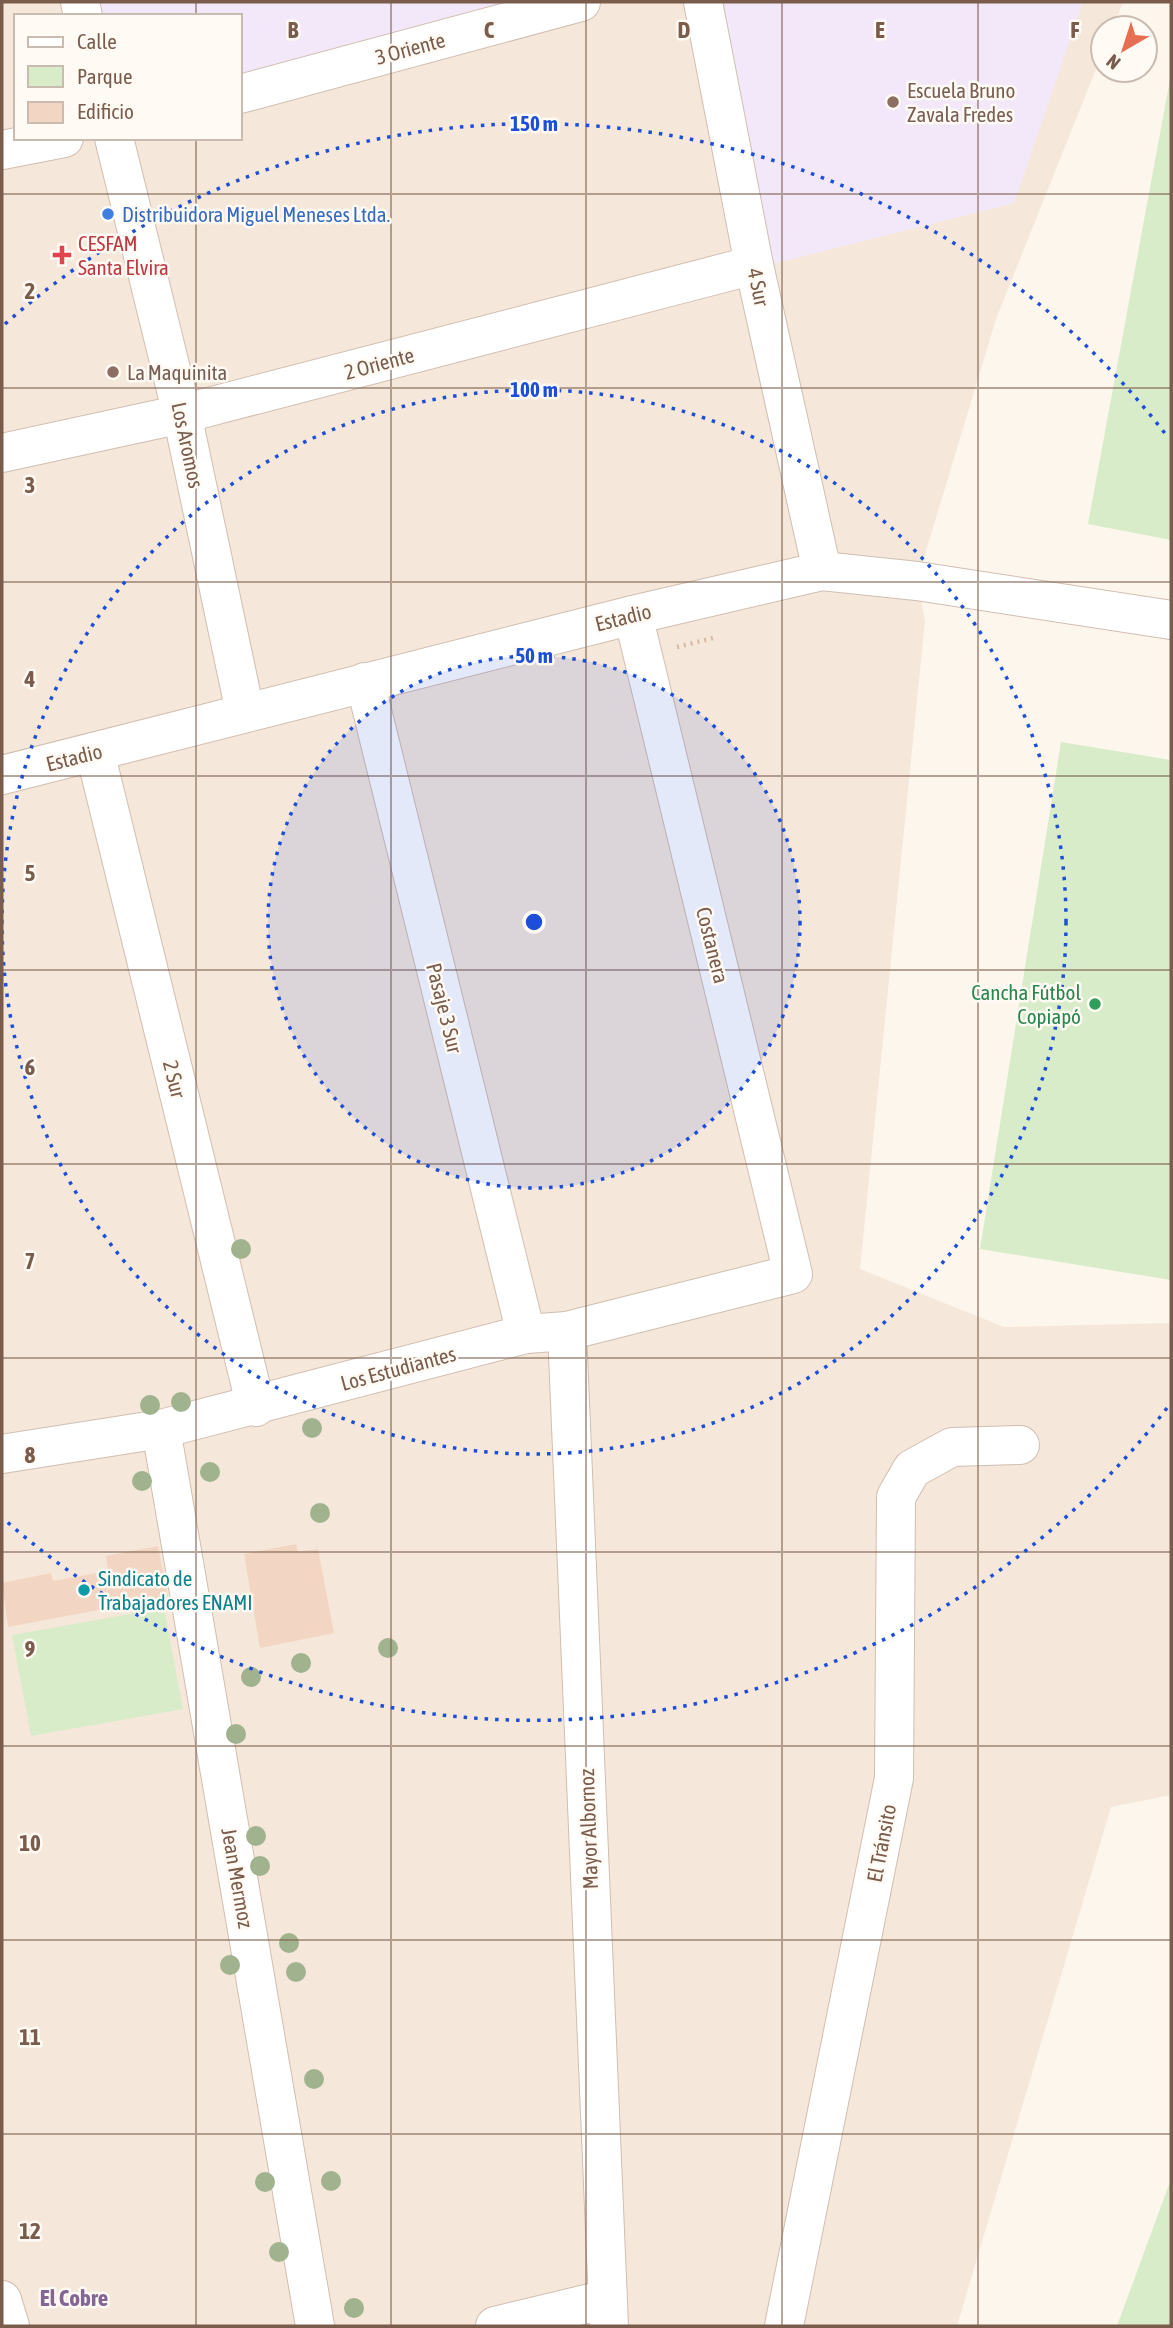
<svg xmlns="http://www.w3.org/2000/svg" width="1173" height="2328" font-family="'Asap Condensed',sans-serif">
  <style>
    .residential { fill: #f5e8da; fill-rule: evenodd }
    .education { fill: #f3e8fa }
    .green { fill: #d8ecc9 }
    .building { fill: #f3d5c3 }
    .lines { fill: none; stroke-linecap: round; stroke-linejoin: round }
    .minor-casing { stroke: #d1beb0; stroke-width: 40 }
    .path { stroke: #d9b8a5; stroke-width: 4.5; stroke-dasharray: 2 5; stroke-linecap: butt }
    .minor { stroke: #fff; stroke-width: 38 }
    .tree { fill: #a0b28e }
    .grid { fill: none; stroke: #7a5c4d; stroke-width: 2; stroke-opacity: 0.55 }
    .ring { fill: none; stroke: #1d4ed8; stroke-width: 3.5; stroke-dasharray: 3.5 7 }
    .education-dot { fill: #8d6e63; stroke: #fffaf3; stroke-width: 2.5 }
    .shop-dot { fill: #3f7fe0; stroke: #fffaf3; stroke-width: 2.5 }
    .health-dot { fill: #e0444e; stroke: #fffaf3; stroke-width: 2.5 }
    .leisure-dot { fill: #2e9e5b; stroke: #fffaf3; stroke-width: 2.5 }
    .culture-dot { fill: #0f9aa8; stroke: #fffaf3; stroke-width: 2.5 }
    .labels { text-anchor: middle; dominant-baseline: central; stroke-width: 5; stroke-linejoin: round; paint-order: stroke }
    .street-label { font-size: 21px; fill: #7a5c4d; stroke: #fffaf3 }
    .education-label { font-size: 21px; fill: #785e54; stroke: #fffaf3; text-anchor: start }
    .shop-label { font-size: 21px; fill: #366cbe; stroke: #fffaf3; text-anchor: start }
    .health-label { font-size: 21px; fill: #be3a42; stroke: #fffaf3; text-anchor: start }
    .leisure-label { font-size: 21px; fill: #27864d; stroke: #fffaf3; text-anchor: end }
    .culture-label { font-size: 21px; fill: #0d838f; stroke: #fffaf3; text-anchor: start }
    .neighbourhood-label { font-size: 23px; font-weight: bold; fill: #846695; stroke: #fffaf3 }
    .grid-label { font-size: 23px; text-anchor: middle; font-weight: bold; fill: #7a5c4d; stroke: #fffaf3; stroke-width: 5; stroke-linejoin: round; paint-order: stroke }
    .centre { fill: #1d4ed8; stroke: #fffaf3; stroke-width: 3.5 }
    .ring-label { font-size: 21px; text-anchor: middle; font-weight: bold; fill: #1d4ed8; stroke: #fffaf3; stroke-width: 5; stroke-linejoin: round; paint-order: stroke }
  </style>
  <rect width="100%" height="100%" fill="#fdf6ec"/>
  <!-- residential -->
  <path class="residential" d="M2,2H1123L1113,28H1103V52L996,319L917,581L925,621L860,1269L1004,1327L1171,1323V1795L1111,1807L957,2326H2ZM16,16H240V138H16Z"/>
  <!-- education -->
  <g class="education">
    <polygon points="99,2 514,2 240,79 240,16 103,16"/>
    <polygon points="719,2 1083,2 1014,203 768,265"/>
  </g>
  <!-- green -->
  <g class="green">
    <polygon points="1171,74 1171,540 1088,524"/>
    <polygon points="1061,742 1171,760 1171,1280 980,1249"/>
    <polygon points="164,1608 183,1709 31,1736 12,1635"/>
    <polygon points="1171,2179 1171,2326 1117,2326"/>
  </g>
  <!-- building -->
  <g class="building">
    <polygon points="296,1544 298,1552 318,1549 334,1633 260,1648 244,1554"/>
    <polygon points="158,1546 168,1597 8,1627 2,1583 51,1573 53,1581 108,1571 106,1556"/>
  </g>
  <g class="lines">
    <defs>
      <g id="minor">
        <polyline points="80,2 83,16"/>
        <polyline points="703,2 754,265 822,571"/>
        <polyline points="240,94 581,2"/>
        <polyline points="114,138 182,414 245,712"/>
        <polyline points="2,150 64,138"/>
        <polyline points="2,453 182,414 754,265"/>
        <polyline points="365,682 526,1334"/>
        <polyline points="95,752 256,1407"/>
        <polyline points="2,775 633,615 822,571 917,581 1171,620"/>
        <polyline points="567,1331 609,2326"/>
        <polyline points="161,1429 315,2326"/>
        <polyline points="2,1454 161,1429 526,1334 567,1331 793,1274 633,615"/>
        <polyline points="2,2300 10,2326"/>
        <polyline points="495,2326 607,2299"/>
        <polyline points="784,2326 894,1778 896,1497 912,1469 952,1447 1020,1445"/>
      </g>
    </defs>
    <!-- minor casing -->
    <use href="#minor" class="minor-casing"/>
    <!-- path -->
    <polyline class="path" points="677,647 713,638"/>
    <!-- minor -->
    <use href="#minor" class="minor"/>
  </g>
  <!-- trees -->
  <g class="tree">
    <circle cx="241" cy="1249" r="10"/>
    <circle cx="181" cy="1402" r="10"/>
    <circle cx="150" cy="1405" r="10"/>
    <circle cx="312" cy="1428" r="10"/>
    <circle cx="210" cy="1472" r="10"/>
    <circle cx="142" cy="1481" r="10"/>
    <circle cx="320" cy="1513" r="10"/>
    <circle cx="388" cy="1648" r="10"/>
    <circle cx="301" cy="1663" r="10"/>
    <circle cx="251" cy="1677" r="10"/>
    <circle cx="236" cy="1734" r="10"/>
    <circle cx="256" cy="1836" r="10"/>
    <circle cx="260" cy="1866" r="10"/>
    <circle cx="289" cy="1943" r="10"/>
    <circle cx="230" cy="1965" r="10"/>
    <circle cx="296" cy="1972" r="10"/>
    <circle cx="314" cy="2079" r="10"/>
    <circle cx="331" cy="2181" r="10"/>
    <circle cx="265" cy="2182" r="10"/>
    <circle cx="279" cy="2252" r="10"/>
    <circle cx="354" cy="2308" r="10"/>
  </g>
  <!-- grid -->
  <path class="grid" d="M196,2V16M391,2V2326M586,2V2326M782,2V2326M978,2V2326M196,138V2326M2,194H1171M2,388H1171M2,582H1171M2,776H1171M2,970H1171M2,1164H1171M2,1358H1171M2,1552H1171M2,1746H1171M2,1940H1171M2,2134H1171"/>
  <!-- distance rings -->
  <circle cx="534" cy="922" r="266" fill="#1d4ed8" fill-opacity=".12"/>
  <g class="ring">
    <circle cx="534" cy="922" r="266"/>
    <circle cx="534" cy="922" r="532"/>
    <path d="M1167 1408A798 798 0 0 1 5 1520M5 324A798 798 0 0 1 1167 436"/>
  </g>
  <!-- markers -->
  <g class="education-dot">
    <circle cx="893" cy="102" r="7"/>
    <circle cx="113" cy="372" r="7"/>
  </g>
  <circle class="shop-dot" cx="108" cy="214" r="7"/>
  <path class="health-dot" d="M58.5 244.5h7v7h7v7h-7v7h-7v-7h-7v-7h7z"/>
  <circle class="leisure-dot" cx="1095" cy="1004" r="7"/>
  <circle class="culture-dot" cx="84" cy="1590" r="7"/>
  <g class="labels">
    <!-- street labels -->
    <g class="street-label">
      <text transform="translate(410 48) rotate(-15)">3 Oriente</text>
      <text transform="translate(759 287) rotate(78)">4 Sur</text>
      <text transform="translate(379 363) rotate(-15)">2 Oriente</text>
      <text transform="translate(188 445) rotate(78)">Los Aromos</text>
      <text transform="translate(623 617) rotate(-14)">Estadio</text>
      <text transform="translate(74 757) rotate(-14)">Estadio</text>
      <text transform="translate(713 945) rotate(76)">Costanera</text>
      <text transform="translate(445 1008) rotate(76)">Pasaje 3 Sur</text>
      <text transform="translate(175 1079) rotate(76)">2 Sur</text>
      <text transform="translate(398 1368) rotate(-15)">Los Estudiantes</text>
      <text transform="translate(588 1829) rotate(-92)">Mayor Albornoz</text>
      <text transform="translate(881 1843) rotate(-79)">El Tránsito</text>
      <text transform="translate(238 1878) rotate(80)">Jean Mermoz</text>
    </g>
    <!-- education labels -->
    <g class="education-label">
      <text x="907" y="90">Escuela Bruno<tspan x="907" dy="24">Zavala Fredes</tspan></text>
      <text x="127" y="372">La Maquinita</text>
    </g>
    <!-- shop labels -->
    <g class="shop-label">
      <text x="122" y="214">Distribuidora Miguel Meneses Ltda.</text>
    </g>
    <!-- health labels -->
    <g class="health-label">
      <text x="78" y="243">CESFAM<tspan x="78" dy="24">Santa Elvira</tspan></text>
    </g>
    <!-- leisure labels -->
    <g class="leisure-label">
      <text x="1081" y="992">Cancha Fútbol<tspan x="1081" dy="24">Copiapó</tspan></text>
    </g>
    <!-- culture labels -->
    <g class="culture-label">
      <text x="98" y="1578">Sindicato de<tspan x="98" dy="24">Trabajadores ENAMI</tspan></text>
    </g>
    <!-- neighbourhood labels -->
    <g class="neighbourhood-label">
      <text x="74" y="2298">El Cobre</text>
    </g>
  </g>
  <g class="grid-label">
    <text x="293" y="38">B</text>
    <text x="489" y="38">C</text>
    <text x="684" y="38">D</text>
    <text x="880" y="38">E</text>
    <text x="1075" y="38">F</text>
    <text x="30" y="299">2</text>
    <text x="30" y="493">3</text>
    <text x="30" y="687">4</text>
    <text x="30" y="881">5</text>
    <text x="30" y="1075">6</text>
    <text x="30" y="1269">7</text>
    <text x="30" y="1463">8</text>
    <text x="30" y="1657">9</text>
    <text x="30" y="1851">10</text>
    <text x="30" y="2045">11</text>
    <text x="30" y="2239">12</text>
  </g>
  <circle cx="534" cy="922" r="10" class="centre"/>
  <g class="ring-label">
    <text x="534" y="131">150 m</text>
    <text x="534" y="397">100 m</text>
    <text x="534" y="663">50 m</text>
  </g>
  <!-- border -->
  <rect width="1173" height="2328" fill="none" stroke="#7a5c4d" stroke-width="7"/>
  <!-- legend -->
  <rect x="14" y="14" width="228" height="126" fill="#fffaf3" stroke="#cabbb1" stroke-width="2"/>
  <rect x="28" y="37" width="35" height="10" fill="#ffffff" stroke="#cabbb1" stroke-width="2"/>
  <text x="77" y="49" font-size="21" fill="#7a5c4d">Calle</text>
  <rect x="28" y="66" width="35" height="21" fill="#d8ecc9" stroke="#cabbb1" stroke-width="2"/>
  <text x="77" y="84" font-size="21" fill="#7a5c4d">Parque</text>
  <rect x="28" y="102" width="35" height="21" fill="#f3d5c3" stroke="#cabbb1" stroke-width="2"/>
  <text x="77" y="119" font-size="21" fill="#7a5c4d">Edificio</text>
  <!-- north arrow -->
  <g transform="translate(1124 49) rotate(219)"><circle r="33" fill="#fffaf3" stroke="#cabbb1" stroke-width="2"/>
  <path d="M0-5L12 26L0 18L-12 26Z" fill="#e76f51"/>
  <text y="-10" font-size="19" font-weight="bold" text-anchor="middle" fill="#7a5c4d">N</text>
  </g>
</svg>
